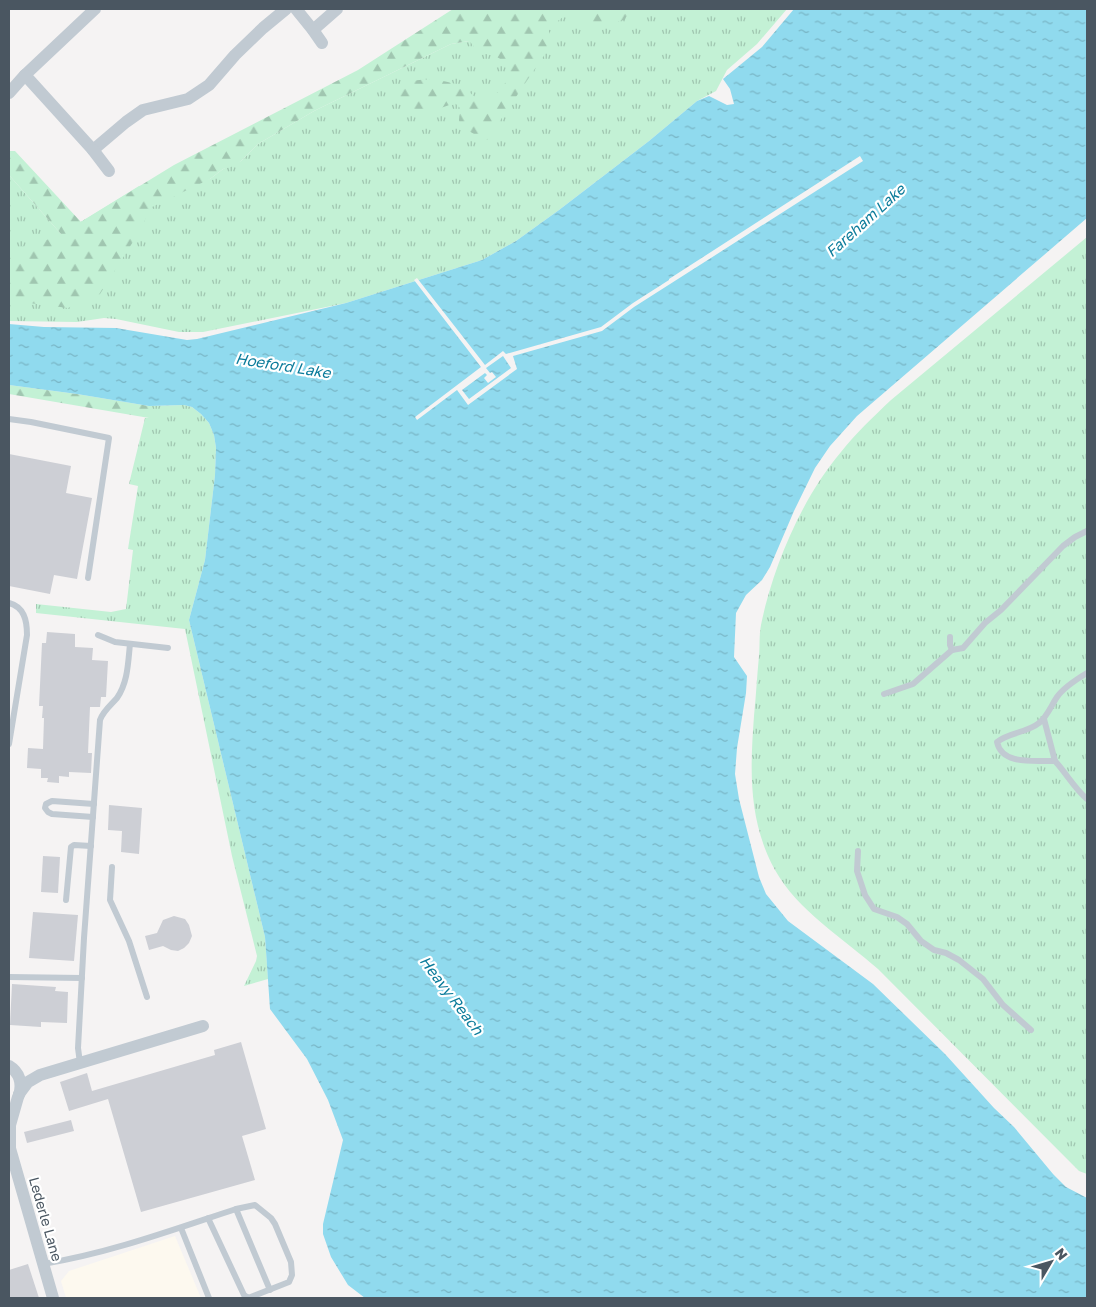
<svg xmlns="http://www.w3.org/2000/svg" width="1096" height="1307" font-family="'Golos Text',sans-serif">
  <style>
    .commercial { fill: #fdf9ef }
    .grass { fill: url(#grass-tufts) }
    .forest { fill: url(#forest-firs) }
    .water { fill: url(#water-ripples) }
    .pier { fill: #f5f3f3; fill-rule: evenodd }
    .building { fill: #cdcfd5 }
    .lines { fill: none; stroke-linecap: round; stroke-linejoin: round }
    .lane { stroke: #c1cad2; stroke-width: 6 }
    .street { stroke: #c1cad2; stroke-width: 12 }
    .labels { text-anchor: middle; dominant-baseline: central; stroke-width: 4.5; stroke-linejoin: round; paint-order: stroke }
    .street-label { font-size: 14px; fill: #4a5661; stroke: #fff }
    .water-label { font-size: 15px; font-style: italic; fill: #0c7c9b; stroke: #fff }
  </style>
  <defs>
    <pattern id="grass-tufts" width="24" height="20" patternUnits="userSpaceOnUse" patternTransform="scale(1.25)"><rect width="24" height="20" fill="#c3f1d5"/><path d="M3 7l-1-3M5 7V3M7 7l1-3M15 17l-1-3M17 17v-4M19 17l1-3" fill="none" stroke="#a0c6b0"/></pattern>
    <pattern id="forest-firs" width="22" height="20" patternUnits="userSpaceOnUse" patternTransform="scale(1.25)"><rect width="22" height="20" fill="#c3f1d5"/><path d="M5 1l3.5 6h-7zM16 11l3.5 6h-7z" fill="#a0c6b0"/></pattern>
    <pattern id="water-ripples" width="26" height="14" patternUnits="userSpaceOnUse" patternTransform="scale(1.25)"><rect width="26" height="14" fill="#90daee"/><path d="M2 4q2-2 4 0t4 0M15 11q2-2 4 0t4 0" fill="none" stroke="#78b4c4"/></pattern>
  </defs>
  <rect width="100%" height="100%" fill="#f5f3f3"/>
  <!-- commercial -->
  <polygon class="commercial" points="175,1236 201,1298 66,1298 61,1281 69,1271"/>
  <!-- grass -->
  <g class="grass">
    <polygon points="533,9 787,9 757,44 727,70 716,91 697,101 649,141 559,210 516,241 482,260 346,303 203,332 179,332 116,319 104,318 77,322 9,321 9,175 61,234 139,186 210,179 223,169 241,161 258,144 314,111 451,44 469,41"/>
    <path d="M1087,237V1174L1079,1171L878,969C844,939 797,910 775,870C748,821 750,770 754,716C756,696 757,676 759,656C760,646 759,635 761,625C773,566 802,498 841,452C856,433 873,417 891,400Z"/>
    <polygon points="184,405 192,407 201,414 209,423 214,435 216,448 215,475 205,560 189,620 265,937 268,979 244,986 256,961 257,956 232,856 185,629 36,613 36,604 111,612 126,609 133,550 128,549 138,486 129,484 145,418 149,418 149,406"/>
  </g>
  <!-- forest -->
  <g class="forest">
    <path d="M453,9H632L624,20L596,27L590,24L575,9L572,10L550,27L548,29L553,42L487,140H484L464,128L460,125L459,120L460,108L455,103L415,117C403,112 399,99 397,87C415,76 443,78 462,87C471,92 475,100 485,101C503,93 521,68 495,56C491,54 485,55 480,52C475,50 473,44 469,41L451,44L314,111L258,144L241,161L234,166L223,169L210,179L152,207L136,237L100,294L68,308L29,303L9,294V248L34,245L61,234L9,175V151H15L81,222L174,165L358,70Z"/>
    <polygon points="9,385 77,394 149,406 149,418 9,394"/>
  </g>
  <!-- water -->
  <polygon class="water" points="794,9 1087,9 1087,218 857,416 830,446 815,468 794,511 770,567 762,580 746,595 736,613 734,657 747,676 746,693 737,748 735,774 739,799 759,877 766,894 788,921 873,984 945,1054 994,1108 1014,1127 1053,1174 1066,1187 1087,1198 1087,1298 365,1298 348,1285 331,1257 323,1234 323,1224 343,1140 328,1100 307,1059 270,1009 265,937 189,620 205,560 215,475 216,448 214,435 209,423 201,414 192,407 184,405 149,406 77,394 9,385 9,324 44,327 116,328 187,340 197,339 346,303 482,260 516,241 559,210 649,141 697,101 709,96 727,105 734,104 730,89 723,79 762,47"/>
  <!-- pier -->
  <path class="pier" d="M860,156L863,161L634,307L602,331L513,356L517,369L468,405L457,390L417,420L415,417L481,367L414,280L417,278L485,365L503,351L506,354L601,327L633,303L669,280V279ZM503,356L511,368L469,399L462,390L485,373L487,375L484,378L488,383L496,377L492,372L490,373L486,368Z"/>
  <!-- building -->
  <g class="building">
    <polygon points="9,454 71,466 66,493 92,498 77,579 54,575 50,594 9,586"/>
    <polygon points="47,632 75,634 75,647 93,648 92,660 108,661 106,697 101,697 100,707 90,707 88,753 92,753 91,773 69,772 69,777 59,776 59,783 47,782 48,778 41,778 41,769 27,768 28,748 43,749 44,718 42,718 43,706 39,706 42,643 46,643"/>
    <polygon points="109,805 142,808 139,854 121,852 122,831 108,830"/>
    <polygon points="43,856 60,857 58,893 41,892"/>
    <polygon points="33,912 78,915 74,961 29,958"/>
    <polygon points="174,916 185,919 189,925 192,936 189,943 184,948 178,951 171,950 163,946 149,950 145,936 157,933 163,920"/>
    <polygon points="12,984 56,987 55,991 68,992 67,1023 41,1022 41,1027 10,1025"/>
    <polygon points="241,1042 266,1129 242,1136 255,1180 141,1212 108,1099 69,1111 60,1082 87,1073 92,1091 215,1055 214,1050"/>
    <polygon points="71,1120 74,1131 27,1143 24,1132"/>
    <polygon points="28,1264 39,1298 9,1298 9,1270"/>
  </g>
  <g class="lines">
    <!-- lane -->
    <g class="lane">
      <polyline points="9,419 31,422 109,438 88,578"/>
      <path d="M9,603C24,607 27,620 27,635L9,744"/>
      <polyline points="98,635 115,642 168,648"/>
      <polyline points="950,637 950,645 952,650"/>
      <path d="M1087,673C1077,679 1064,687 1057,697C1051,706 1047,717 1039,723C1027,733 1009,732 997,742C1002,766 1036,760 1055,761C1066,773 1075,789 1087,799"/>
      <polyline points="884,694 913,684 952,650 963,648 985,623 1001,610 1063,546 1075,537 1087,531"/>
      <polyline points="1044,719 1055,761"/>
      <polyline points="93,817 52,814 48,812 45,808 46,804 52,801 94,804"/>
      <polyline points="858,851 857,871 865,895 874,909 897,917 907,924 921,941 934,950 946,953 959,960 983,979 1003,1005 1031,1030"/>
      <polyline points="112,867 110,900 129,941 147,997"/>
      <polyline points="66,900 71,847 74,845 91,846"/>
      <polyline points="9,977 82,978"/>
      <path d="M80,1063L78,1048L84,938L100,720C103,711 111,705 117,698C128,682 128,663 130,644"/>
      <polyline points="236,1209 270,1290"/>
      <polyline points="181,1228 209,1298"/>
      <path d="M43,1264C110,1253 172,1230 236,1209L255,1205L271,1218L275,1224L291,1262L292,1275L289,1282L248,1298L244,1295L208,1218"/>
    </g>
    <!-- street -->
    <g class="street">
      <polyline points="95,9 25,75 93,150 126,122 143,110 188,99 209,85 235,55 263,28 286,9"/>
      <polyline points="296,9 313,30 337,9"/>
      <polyline points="313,30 322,43"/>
      <polyline points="9,93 25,75"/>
      <polyline points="93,150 109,171"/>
      <path d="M9,1066C19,1072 23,1083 19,1095"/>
      <polyline points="19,1094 28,1082 40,1075 203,1026"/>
      <polyline points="9,1145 53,1298"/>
      <polyline points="10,1149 10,1125 18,1097"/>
    </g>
  </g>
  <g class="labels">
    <!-- street labels -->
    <g class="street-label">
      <text transform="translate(46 1219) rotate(74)">Lederle Lane</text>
    </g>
    <!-- water labels -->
    <g class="water-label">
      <text transform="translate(865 220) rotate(-42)">Fareham Lake</text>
      <text transform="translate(283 365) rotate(9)">Hoeford Lake</text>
      <text transform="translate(452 995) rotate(53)">Heavy Reach</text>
    </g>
  </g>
  <!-- border -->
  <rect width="1096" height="1307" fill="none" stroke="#4a5661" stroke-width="20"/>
  <!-- north arrow -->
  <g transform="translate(1051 1262) rotate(52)" stroke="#ffffff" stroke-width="4" paint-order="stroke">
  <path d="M0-4L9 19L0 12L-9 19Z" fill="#4a5661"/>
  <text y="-8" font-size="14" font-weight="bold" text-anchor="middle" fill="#4a5661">N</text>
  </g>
</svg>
